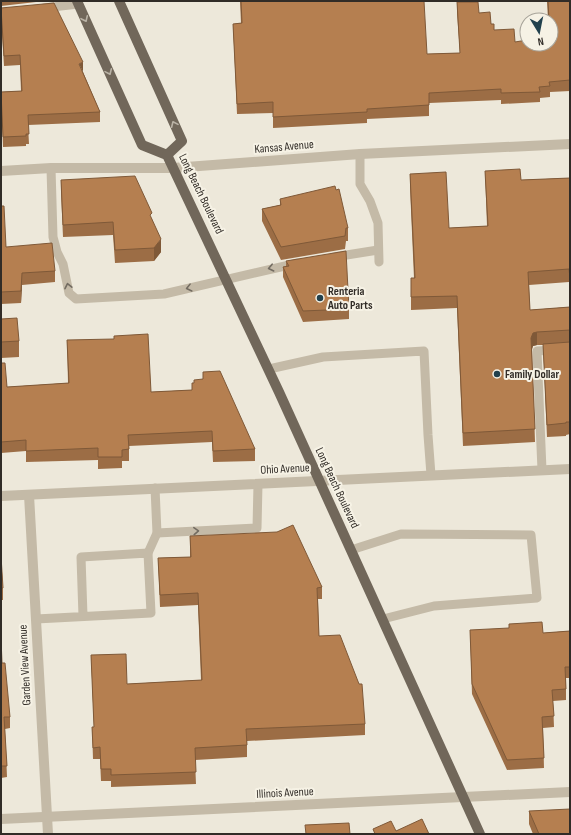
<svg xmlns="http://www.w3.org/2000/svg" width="571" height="835" font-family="'Sofia Sans Condensed',sans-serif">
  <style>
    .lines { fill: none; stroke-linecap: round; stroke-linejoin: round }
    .lane { stroke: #c4baa7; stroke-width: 9 }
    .street { stroke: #c4baa7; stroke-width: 10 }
    .primary { stroke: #71675a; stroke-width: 10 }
    .wall { fill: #9c6d45 }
    .shaded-wall { fill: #7f5938 }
    .building { fill: #b57f50; stroke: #7f5938 }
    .oneway { stroke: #bab3a6 }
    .oneway2 { stroke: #736c61 }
    .poi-dot { fill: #22414d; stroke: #f6f2e5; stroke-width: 1.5 }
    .labels { text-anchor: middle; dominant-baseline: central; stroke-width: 4; stroke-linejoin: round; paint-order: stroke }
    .street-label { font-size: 12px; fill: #312c27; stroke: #f6f2e5 }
    .poi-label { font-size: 12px; font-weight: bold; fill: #312c27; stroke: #f6f2e5; text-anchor: start }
  </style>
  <rect width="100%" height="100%" fill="#ede8da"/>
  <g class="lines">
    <!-- lane -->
    <g class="lane">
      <polyline points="44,8 78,4"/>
      <polyline points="360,154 360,184 370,201 378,223 379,262"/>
      <polyline points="51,168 53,237 57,252 63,264 69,293 76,299 164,294 298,263"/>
      <polyline points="334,257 378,250"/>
      <polyline points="269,369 323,357 424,351 428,435 431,475"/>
      <polyline points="542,470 537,351 570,349"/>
      <polyline points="157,533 257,528 258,484"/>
      <polyline points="351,550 401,534 531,535 537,598 434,606 383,619"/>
      <polyline points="148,553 157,533 155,488"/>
      <polyline points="36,619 151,613 148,553 81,557 83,616"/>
    </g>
    <!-- street -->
    <g class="street">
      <polyline points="1,171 51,168 173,168 360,154 570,144"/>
      <polyline points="29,495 48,834"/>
      <polyline points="1,496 570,469"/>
      <polyline points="1,819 570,792"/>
    </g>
    <!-- primary -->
    <g class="primary">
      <polyline points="77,1 142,145 167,155 279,392 480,834"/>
      <polyline points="119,1 182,141 167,155"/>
    </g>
  </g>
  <!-- wall -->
  <g class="wall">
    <polygon points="1,1 45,1 1,6"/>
    <polygon points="240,1 427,54 460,53 457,13 457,2 479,13 491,24 494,30 515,42 551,44 551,20 548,20 547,1 570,1 570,91 550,92 550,97 540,98 540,102 501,104 501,100 429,103 429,116 367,119 367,123 273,128 273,113 237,114 233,24 241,23"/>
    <polygon points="1,8 83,72 100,112 100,122 28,125 29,144 26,144 26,146 3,147 1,92 21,91 20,65 4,66 1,18"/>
    <polygon points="485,171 521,180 570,178 570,291 569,282 529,285 530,310 570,307 570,434 566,435 566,436 547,437 543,345 537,345 533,346 532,350 535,442 463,446 457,308 411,310 411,278 414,278 410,187 410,174 449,228 487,226"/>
    <polygon points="61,180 152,219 161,252 154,261 115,263 113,235 63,237 61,192"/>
    <polygon points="280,199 348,228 348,241 346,241 345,249 281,260 262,221 262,209 280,205"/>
    <polygon points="1,206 6,247 55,271 55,282 22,285 21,303 1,304"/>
    <polygon points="286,261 349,309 349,319 303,322 283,277 283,267 286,266"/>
    <polygon points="1,319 19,341 19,357 1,358"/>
    <polygon points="67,340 151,392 192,390 192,383 194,383 203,379 203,372 255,449 255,461 213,462 212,442 129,446 129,461 122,461 122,468 98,469 98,460 26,462 26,451 1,453 1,363 7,387 68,383"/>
    <polygon points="190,536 322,587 322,599 318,599 319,636 365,724 365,735 247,741 247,757 195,760 196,784 111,787 111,781 101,781 100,759 93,759 92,727 94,727 91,655 127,684 201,680 198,605 160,607 158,558 190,557"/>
    <polygon points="1,556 3,588 3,600 1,600"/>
    <polygon points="470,630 543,633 570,631 570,678 566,678 566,700 553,701 554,727 543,728 544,768 507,770 472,694"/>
    <polygon points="1,638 2,663 10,717 10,728 5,729 7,777 1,778"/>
    <polygon points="529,811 570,834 533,834 529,824"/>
  </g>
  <!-- shaded-wall -->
  <g class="shaded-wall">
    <polygon points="83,62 83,72 79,64"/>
    <polygon points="161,239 161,252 154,261 154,248"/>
    <polygon points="22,273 22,285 21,303 21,291"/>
    <polygon points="537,332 537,345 533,346 531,351 531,338 533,333"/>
  </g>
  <!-- building -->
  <g class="building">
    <polygon points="241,1 424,1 427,54 460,53 457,2 478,2 479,13 490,12 491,24 494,24 494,30 514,29 515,42 527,40 527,44 551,44 551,20 549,20 548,1 570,1 570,80 549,82 550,86 539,87 540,92 501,93 501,89 429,93 429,105 367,109 367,112 273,117 273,102 237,104 233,24 242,23"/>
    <polygon points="54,3 83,62 79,64 100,112 28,115 29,134 26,134 26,136 3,137 1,92 22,91 20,55 4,56 1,8"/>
    <polygon points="520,169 521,180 570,178 570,278 569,269 528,272 530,310 570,307 570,330 537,332 533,333 531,338 535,429 463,433 457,296 411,297 411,278 415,278 410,174 446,172 449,228 488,226 485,171"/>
    <polygon points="135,176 152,213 150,215 161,239 154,248 115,250 113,222 63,225 61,180"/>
    <polygon points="335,186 336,190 339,189 348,228 346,228 345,236 281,247 262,209 281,205 280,199"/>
    <polygon points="1,206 4,206 6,247 52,243 55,271 22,273 21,291 1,292"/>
    <polygon points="346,251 349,309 303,311 283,267 289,266 286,261"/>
    <polygon points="17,318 19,341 1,342 1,319"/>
    <polygon points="148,334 151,392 192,390 192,383 194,383 194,380 203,379 203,372 220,371 255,449 213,451 212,431 128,435 129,449 122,450 122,457 98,457 98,448 26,451 26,440 1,442 1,363 5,363 7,387 69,383 67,340 114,339 114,336"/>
    <polygon points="570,342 570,422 566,422 566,423 547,425 543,344"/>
    <polygon points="293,525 322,587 317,588 319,636 340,635 359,684 362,684 365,724 246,729 247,745 195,748 196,772 111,775 111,769 101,769 100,747 93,748 92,727 94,727 91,655 126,654 127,684 202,680 198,593 160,595 158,558 191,557 190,536 277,532"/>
    <polygon points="1,556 3,588 1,588"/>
    <polygon points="542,622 543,633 570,631 570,667 565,667 566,689 552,690 554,716 542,717 544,758 507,760 472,684 470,630 509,628 509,624"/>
    <polygon points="1,638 2,663 5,663 10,717 4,717 7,766 1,766"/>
    <polygon points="570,809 570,834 539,834 529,811"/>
    <polygon points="422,819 429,834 375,834 373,829 391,821 396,831"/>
    <polygon points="349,823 350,834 306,834 305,825"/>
  </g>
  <!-- one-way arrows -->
  <defs><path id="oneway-chevron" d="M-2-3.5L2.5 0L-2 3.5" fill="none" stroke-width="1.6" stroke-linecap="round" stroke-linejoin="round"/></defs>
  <g class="oneway">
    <use href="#oneway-chevron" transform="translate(85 19) rotate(65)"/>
    <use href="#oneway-chevron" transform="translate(109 72) rotate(66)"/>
    <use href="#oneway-chevron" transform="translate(174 124) rotate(-114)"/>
  </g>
  <g class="oneway2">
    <use href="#oneway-chevron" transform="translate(271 268) rotate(167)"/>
    <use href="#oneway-chevron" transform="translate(68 286) rotate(-102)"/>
    <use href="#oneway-chevron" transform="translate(189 288) rotate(166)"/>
    <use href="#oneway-chevron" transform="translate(196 531) rotate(-3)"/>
  </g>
  <!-- markers -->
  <g class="poi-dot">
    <circle cx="320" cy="298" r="4"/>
    <circle cx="497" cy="374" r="4"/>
  </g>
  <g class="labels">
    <!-- street labels -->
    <g class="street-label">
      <text transform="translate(284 147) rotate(-5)">Kansas Avenue</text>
      <text transform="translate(201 194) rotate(64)">Long Beach Boulevard</text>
      <text transform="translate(285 469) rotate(-3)">Ohio Avenue</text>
      <text transform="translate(337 488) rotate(65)">Long Beach Boulevard</text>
      <text transform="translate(25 665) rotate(-93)">Garden View Avenue</text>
      <text transform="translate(285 793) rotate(-3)">Illinois Avenue</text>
    </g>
    <!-- poi labels -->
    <g class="poi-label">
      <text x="328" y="291">Renteria<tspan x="328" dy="14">Auto Parts</tspan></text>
      <text x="505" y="374">Family Dollar</text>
    </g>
  </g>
  <!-- border -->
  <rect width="571" height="835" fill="none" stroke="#312c27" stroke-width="4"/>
  <!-- north arrow -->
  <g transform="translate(539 32) rotate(170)"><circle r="19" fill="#f6f2e5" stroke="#a7a399"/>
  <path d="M0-3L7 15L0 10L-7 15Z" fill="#22414d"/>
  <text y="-6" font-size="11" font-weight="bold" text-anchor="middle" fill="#312c27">N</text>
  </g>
</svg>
